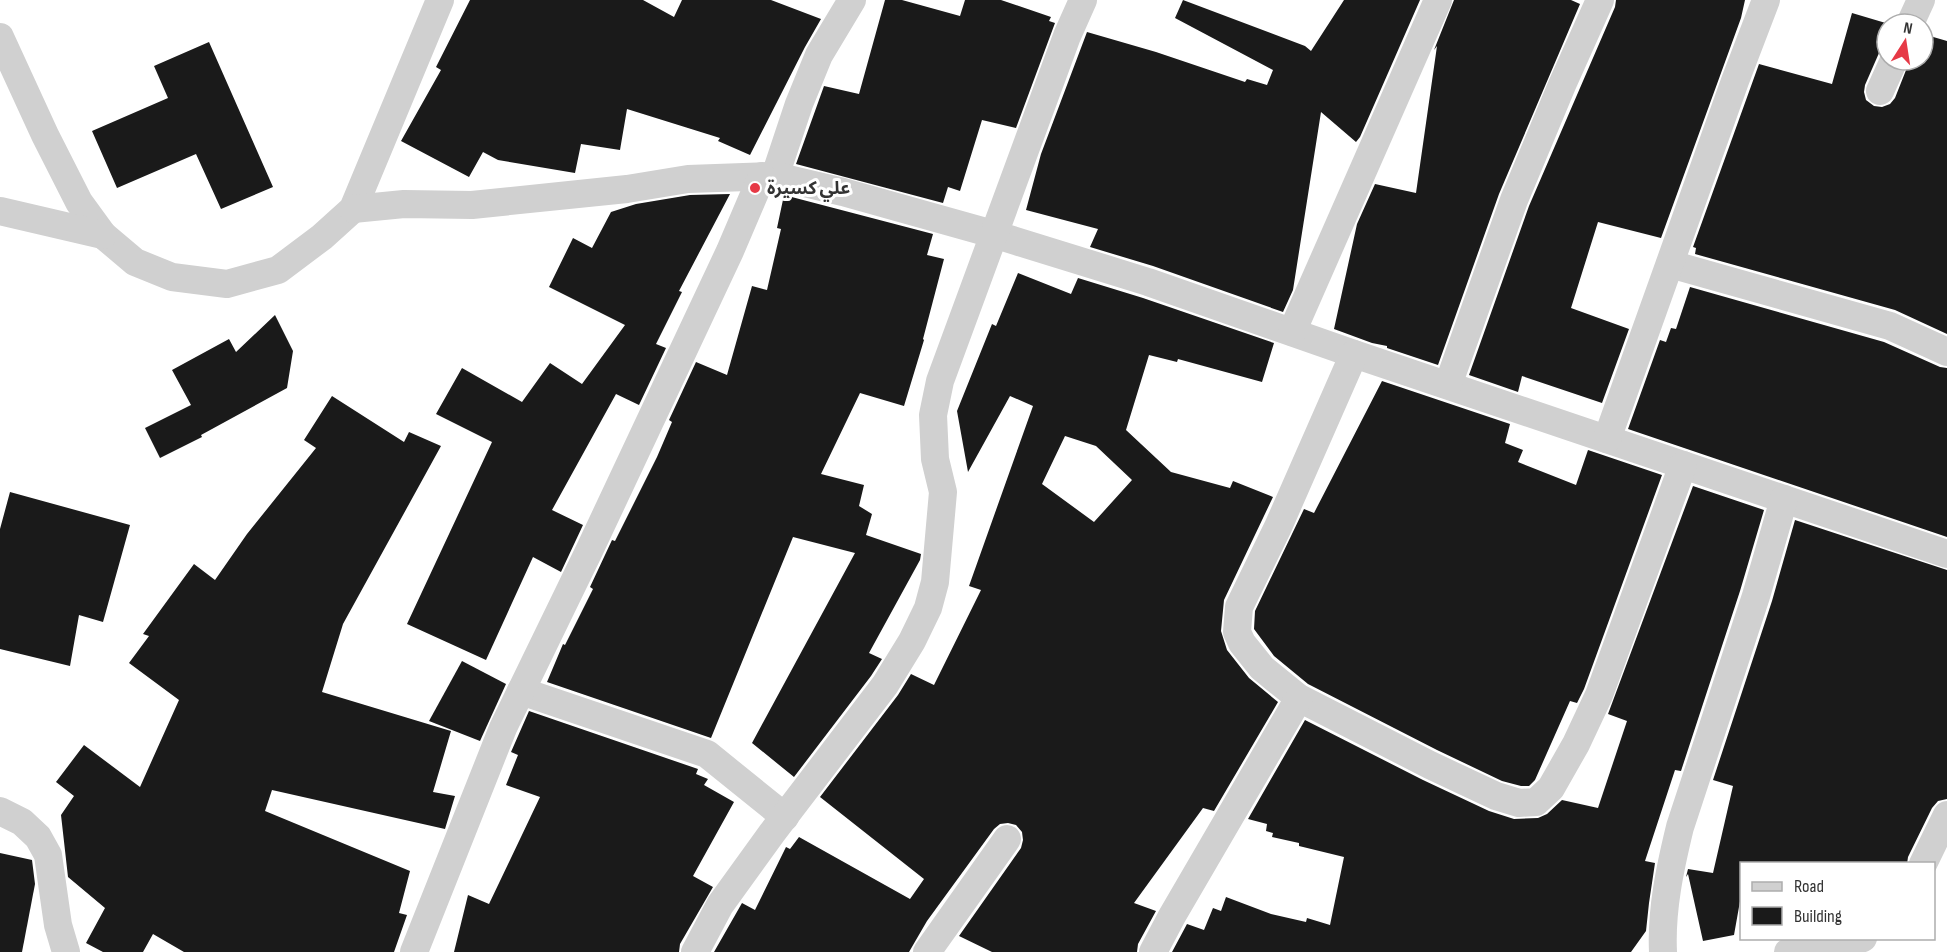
<svg xmlns="http://www.w3.org/2000/svg" width="1947" height="952" font-family="'Sofia Sans Condensed','Noto Sans Arabic',sans-serif">
  <style>
    .building { fill: #1a1a1a; fill-rule: evenodd }
    .lines { fill: none; stroke-linecap: round; stroke-linejoin: round }
    .minor { stroke: #d0d0d0; stroke-width: 28 }
    .poi-dot { fill: #e63946; stroke: #fff; stroke-width: 2 }
    .labels { text-anchor: middle; dominant-baseline: central; stroke-width: 6; stroke-linejoin: round; paint-order: stroke }
    .poi-label { font-size: 18px; font-weight: bold; fill: #333; stroke: #fff; text-anchor: start }
  </style>
  <rect width="100%" height="100%" fill="#fff"/>
  <!-- building -->
  <g class="building">
    <polygon points="470,0 643,0 674,17 682,0 771,0 821,19 805,47 750,155 718,141 720,138 627,109 620,150 581,144 575,173 498,160 483,152 469,177 401,141 441,70 436,67"/>
    <polygon points="885,0 902,0 960,16 965,0 1001,0 1051,17 1049,21 1055,23 1016,128 982,120 960,191 948,187 943,203 796,164 824,86 859,94"/>
    <polygon points="1183,0 1305,46 1311,51 1344,0 1420,0 1360,137 1356,142 1321,112 1293,290 1283,312 1153,266 1090,247 1098,229 1026,210 1041,154 1087,32 1156,52 1245,82 1247,79 1267,85 1273,70 1175,18"/>
    <polygon points="1454,0 1571,0 1580,4 1499,194 1438,365 1387,348 1387,346 1372,343 1334,329 1357,224 1375,184 1416,193 1437,46 1434,50"/>
    <polygon points="1616,0 1745,0 1741,18 1661,238 1598,222 1571,308 1629,329 1602,403 1522,376 1518,392 1469,375 1529,206 1615,7"/>
    <polygon points="1852,13 1889,24 1887,24 1887,46 1879,53 1865,85 1864,92 1866,100 1874,106 1882,107 1890,104 1895,98 1910,60 1923,60 1923,34 1947,41 1947,334 1895,310 1695,254 1696,248 1693,247 1759,64 1832,84"/>
    <polygon points="209,42 273,187 221,209 196,154 117,188 92,131 168,98 154,66"/>
    <polygon points="730,194 679,291 682,292 656,344 666,348 639,405 616,394 552,510 583,525 561,572 533,557 486,660 407,624 492,442 436,414 462,368 522,402 550,363 582,384 625,325 549,287 573,238 592,248 611,212 636,204 690,195"/>
    <polygon points="784,195 933,234 927,255 944,259 923,339 924,340 904,406 860,393 821,474 864,485 859,506 872,514 866,535 921,554 920,560 869,653 882,659 871,676 794,777 752,743 855,553 793,537 711,738 547,682 563,644 565,645 593,589 590,587 612,540 615,541 657,457 672,422 669,420 696,362 727,375 752,286 767,290 781,229 777,228"/>
    <path d="M1018,273L1071,294L1078,278L1143,298L1274,343L1262,382L1178,359L1177,362L1149,355L1126,430L1171,472L1230,488L1233,481L1273,497L1224,600L1221,631L1227,650L1249,678L1278,702L1214,811L1203,808L1134,903L1156,911L1138,944L1137,952H992L959,936L1021,848L1023,840L1022,832L1016,825L1008,823L1000,824L994,829L927,921L909,952H714L742,903L755,910L786,847L790,849L799,837L910,899L924,879L820,797L898,695L911,674L934,685L981,590L969,586L1033,406L1010,396L968,472L957,411L992,324L996,326ZM1065,436L1096,446L1132,480L1094,522L1042,484Z"/>
    <polygon points="1690,287 1884,342 1940,367 1947,368 1947,537 1628,429 1660,340 1666,342 1671,328 1676,329"/>
    <polygon points="275,315 293,351 287,388 201,435 202,437 160,458 145,428 191,405 172,370 229,339 236,352"/>
    <polygon points="1382,381 1510,424 1505,443 1523,450 1518,462 1576,485 1588,450 1662,475 1584,689 1577,703 1570,701 1535,780 1529,786 1521,786 1502,781 1437,750 1308,684 1274,656 1254,629 1255,611 1304,509 1314,513"/>
    <polygon points="332,396 404,442 409,432 441,446 343,624 322,692 451,731 433,792 455,796 445,829 272,790 265,811 410,871 399,913 407,915 394,952 184,952 153,934 143,952 103,952 86,943 105,908 68,877 61,815 74,796 56,782 84,745 140,787 179,700 129,663 149,636 143,634 194,564 215,580 247,534 316,448 304,440"/>
    <polygon points="1693,486 1764,510 1740,591 1681,771 1675,770 1645,861 1655,863 1649,903 1646,931 1631,952 1172,952 1187,924 1204,930 1213,908 1221,911 1226,897 1271,914 1306,922 1307,918 1330,925 1344,857 1299,846 1299,843 1272,837 1273,833 1266,831 1267,824 1248,819 1305,720 1423,780 1489,811 1514,819 1538,818 1547,814 1562,800 1598,808 1627,721 1608,714"/>
    <polygon points="10,492 130,525 103,622 79,615 70,666 0,649 0,529"/>
    <polygon points="1795,520 1947,570 1947,799 1938,801 1932,808 1908,857 1907,864 1742,864 1742,890 1734,935 1703,941 1688,874 1686,877 1688,869 1713,873 1733,786 1713,780 1772,601"/>
    <polygon points="462,661 506,684 480,741 429,721"/>
    <polygon points="529,711 698,769 696,774 708,779 704,785 734,802 693,876 713,887 680,944 679,952 454,952 468,895 489,904 540,797 506,785 518,755 511,752"/>
    <polygon points="0,853 32,860 35,884 22,952 0,952"/>
  </g>
  <g class="lines">
    <!-- minor -->
    <g class="minor">
      <polyline points="1910,24 1921,0"/>
      <polyline points="0,37 45,135 79,202 103,235 135,262 172,277 227,284 278,270 322,237 353,209 440,0"/>
      <polyline points="1880,91 1894,60"/>
      <polyline points="775,176 799,104 819,55 852,0"/>
      <polyline points="353,209 404,204 472,205 627,189 688,179 775,176 843,192 993,234 1148,282 1354,354 1947,554"/>
      <polyline points="0,211 103,235"/>
      <polyline points="1670,264 1890,326 1947,352"/>
      <polyline points="1292,332 1438,0"/>
      <polyline points="1354,354 1278,527 1239,607 1237,632 1242,643 1262,668 1299,698 1430,765 1496,796 1519,803 1536,802 1551,788 1576,744 1599,695 1683,465"/>
      <polyline points="1448,385 1514,200 1562,85 1600,0"/>
      <polyline points="1607,439 1735,81 1766,0"/>
      <polyline points="521,691 707,754 785,817"/>
      <polyline points="0,811 22,822 38,837 48,855 58,925 66,952"/>
      <polyline points="1923,864 1947,815"/>
      <polyline points="414,952 503,728 589,551 730,251 762,176"/>
      <polyline points="695,952 720,905 772,833 885,685 912,641 928,608 935,582 943,492 935,459 933,415 940,381 1067,36 1083,0"/>
      <polyline points="927,952 1007,839"/>
      <polyline points="1153,952 1172,916 1299,698"/>
      <path d="M1663,952C1661,910 1670,868 1680,827L1756,596L1784,499"/>
      <polyline points="1788,952 1851,943 1863,938"/>
    </g>
  </g>
  <!-- markers -->
  <circle class="poi-dot" cx="755" cy="188" r="6"/>
  <g class="labels">
    <!-- poi labels -->
    <g class="poi-label">
      <text x="767" y="188">علي كسيرة</text>
    </g>
  </g>
  <!-- legend -->
  <rect x="1740" y="862" width="195" height="78" fill="#ffffff" stroke="#adadad" stroke-width="1.5"/>
  <rect x="1752" y="882" width="30" height="9" fill="#d0d0d0" stroke="#adadad" stroke-width="1.5"/>
  <text x="1794" y="892" font-size="18" fill="#333333">Road</text>
  <rect x="1752" y="907" width="30" height="18" fill="#1a1a1a" stroke="#adadad" stroke-width="1.5"/>
  <text x="1794" y="922" font-size="18" fill="#333333">Building</text>
  <!-- north arrow -->
  <g transform="translate(1905 42) rotate(12)"><circle r="28" fill="#ffffff" stroke="#adadad" stroke-width="1.5"/>
  <path d="M0-4.5L10 22L0 15L-10 22Z" fill="#e63946"/>
  <text y="-9" font-size="16" font-weight="bold" text-anchor="middle" fill="#333333">N</text>
  </g>
</svg>
